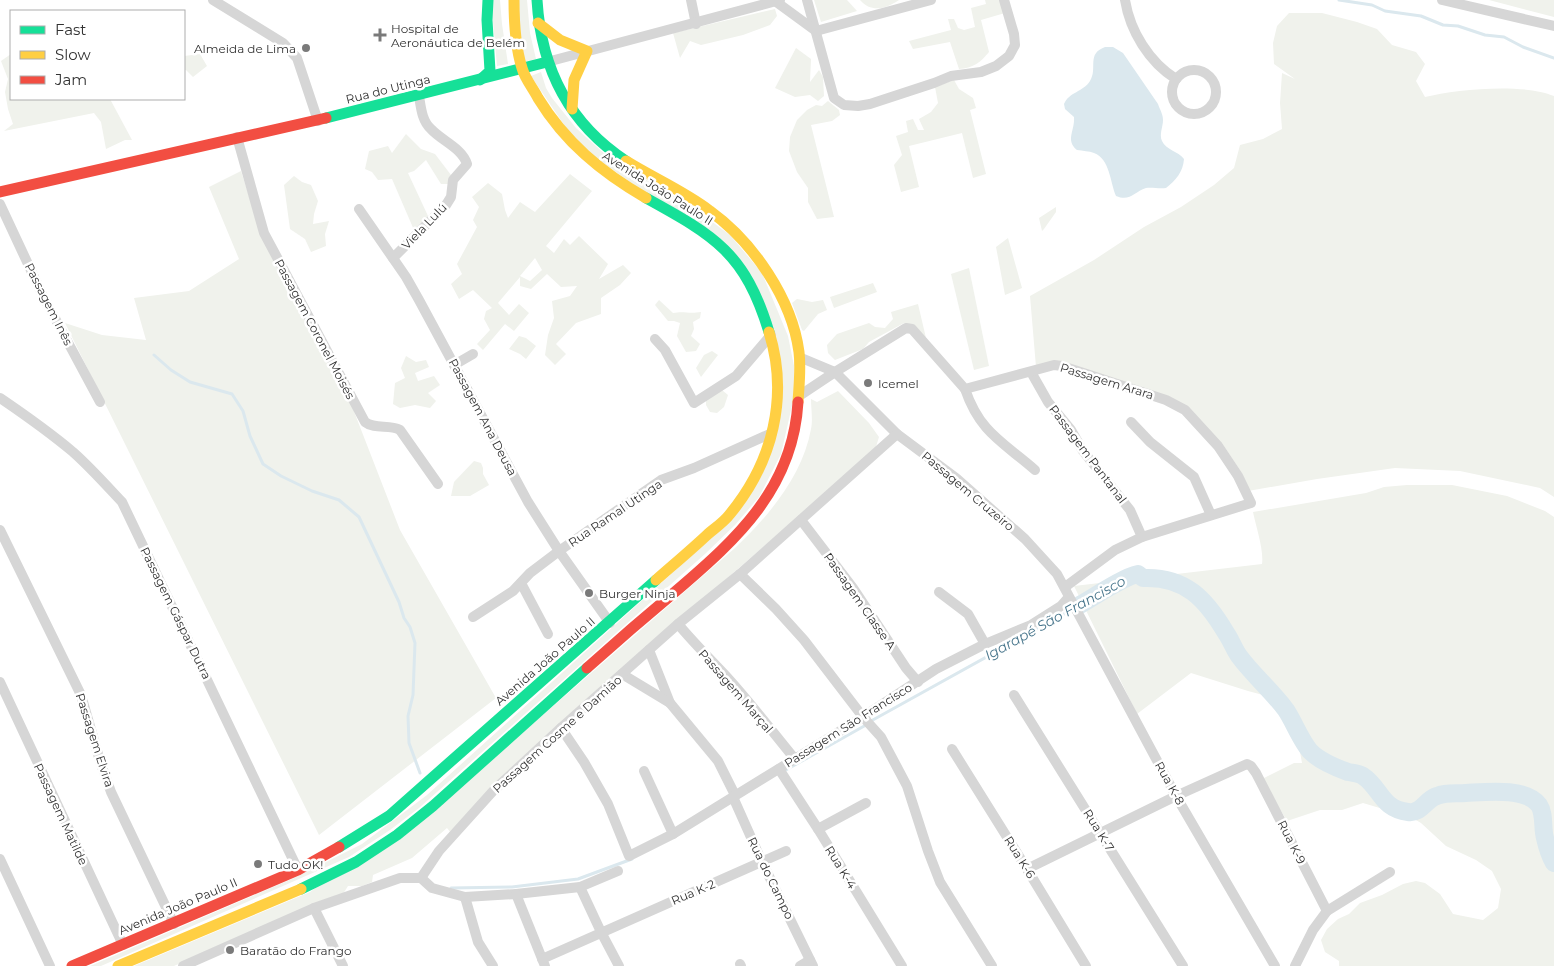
<svg xmlns="http://www.w3.org/2000/svg" width="1554" height="966" font-family="Montserrat,sans-serif">
  <style>
    .green { fill: #f0f2ec; fill-rule: evenodd }
    .water { fill: #dbe8ee }
    .lines { fill: none; stroke-linecap: round; stroke-linejoin: round }
    .stream { stroke: #dbe8ee; stroke-width: 3 }
    .river { stroke: #dbe8ee; stroke-width: 18 }
    .street { stroke: #d6d6d6; stroke-width: 10 }
    .fast { stroke: #16e098; stroke-width: 11 }
    .slow { stroke: #ffcf43; stroke-width: 11 }
    .jam { stroke: #f24e42; stroke-width: 11 }
    .poi-dot { fill: #7a7a7a; stroke: #fff; stroke-width: 2 }
    .labels { text-anchor: middle; dominant-baseline: central; stroke-width: 5; stroke-linejoin: round; paint-order: stroke }
    .poi-label { font-size: 12px; fill: #323232; stroke: #fff; text-anchor: start }
    .street-label { font-size: 12px; fill: #323232; stroke: #fff }
    .water-label { font-size: 14px; font-style: italic; fill: #48768c; stroke: #fff }
  </style>
  <rect width="100%" height="100%" fill="#fff"/>
  <!-- green -->
  <g class="green">
    <polygon points="491,0 500,0 502,24 508,64 497,66"/>
    <polygon points="517,0 527,0 530,33 536,59 523,62"/>
    <polygon points="814,0 847,0 857,11 821,22"/>
    <path d="M860,0H899C886,9 871,13 860,0Z"/>
    <path d="M985,0H1001L1005,13L981,20L989,52C980,63 973,68 959,69L950,42L913,49L909,41L951,30L948,19H954L958,28L964,30L975,27L971,8L986,4Z"/>
    <polygon points="1489,0 1554,0 1554,17"/>
    <polygon points="775,9 777,16 770,25 743,35 701,45 690,41 680,58 673,33"/>
    <path d="M1289,13H1322L1357,22L1377,29L1392,45L1416,52L1425,64L1416,81L1425,97C1457,89 1523,83 1554,96V497L1540,488L1460,471L1395,468L1317,479L1248,491L1180,406L1064,363L1036,367L1030,296L1094,260L1144,227L1181,207L1214,185L1234,168L1240,145L1263,139L1282,129L1280,103L1282,73L1295,79L1274,64L1273,43L1277,26Z"/>
    <polygon points="796,48 811,59 810,82 819,70 823,77 824,96 818,101 810,95 795,97 775,88"/>
    <polygon points="11,54 11,99 110,99 132,140 125,140 106,149 101,122 94,113 4,131 13,124 8,109 5,92 8,79 1,61"/>
    <polygon points="200,54 207,66 193,77 186,70 184,70 184,56"/>
    <polygon points="541,72 546,88 552,98 576,128 608,157 692,207 730,235 762,273 788,336 794,366 794,397 781,454 759,497 735,525 705,554 419,808 390,830 349,857 101,966 90,966 292,879 362,844 427,795 732,519 782,409 752,276 641,190 577,144 531,76"/>
    <polygon points="954,80 959,89 973,98 976,108 970,110 986,174 973,178 962,133 909,146 919,187 901,192 894,165 902,155 896,136 908,132 906,121 913,119 918,130 924,130 919,119 931,112 938,103 935,87"/>
    <polygon points="828,101 839,110 840,115 832,121 811,125 834,217 817,219 808,202 808,188 797,172 789,151 790,137 797,120 807,110 816,105 822,106"/>
    <polygon points="406,134 421,149 435,154 451,175 448,184 441,184 426,160 414,171 408,173 428,216 414,230 392,179 378,180 372,172 365,169 369,151 388,146 392,153"/>
    <polygon points="241,171 262,237 348,396 400,530 496,698 319,835 65,323 102,335 146,340 134,298 189,291 239,259 209,187"/>
    <path d="M570,174L592,191L546,246L554,253L564,239L570,245L579,236L608,264L599,279L623,265L631,273L620,285L601,298V314L576,323L556,344L566,354L555,365L545,355L548,335L554,318L552,301L570,296L577,286L561,287L547,274L531,289L520,286V277L498,303L509,315L519,304L529,313L514,331L505,324L483,350L477,344L490,330L484,319L486,311L492,308L473,290L459,299L451,284L462,274L457,264L477,227L473,220L479,207L472,197L488,183L502,194L505,210L508,218L520,202L535,212ZM535,258L542,270L530,281L520,276Z"/>
    <polygon points="294,176 302,182 311,185 318,201 314,214 313,224 329,221 325,234 326,246 311,252 305,239 290,229 284,185"/>
    <polygon points="1056,207 1056,212 1044,229 1042,231 1039,218"/>
    <polygon points="1008,238 1022,288 1005,295 996,247"/>
    <polygon points="969,268 989,366 974,370 951,274"/>
    <polygon points="873,283 877,292 834,308 830,297"/>
    <polygon points="797,299 812,302 823,300 827,310 818,314 804,331 802,330 792,303"/>
    <path d="M659,300L673,313C684,311 689,314 701,312L700,318L693,322L694,329L691,336L700,344L696,351L686,352L677,336L680,323L674,321H668L655,305Z"/>
    <polygon points="918,304 926,338 904,323 869,342 863,349 835,360 828,353 827,345 837,334 869,323 875,327 885,328 893,319 891,312"/>
    <polygon points="519,336 526,338 536,346 526,359 520,354 509,349"/>
    <polygon points="712,351 718,355 701,377 696,368 704,355"/>
    <polygon points="406,356 416,362 426,360 429,367 415,373 418,381 434,376 440,385 428,393 436,401 430,408 415,405 400,408 393,404 395,383 405,378 401,368"/>
    <polygon points="722,390 728,395 724,407 717,413 710,412 706,405 706,398"/>
    <path d="M838,391L869,423L879,437L875,450L695,606L451,833L447,828L412,858L373,875L372,882L362,886H348L343,894L313,905L174,966H134L310,892L476,773L735,548C768,517 803,475 811,429C813,420 811,408 811,399L817,402Z"/>
    <polygon points="474,461 481,463 483,468 483,474 489,485 470,496 451,496 454,482"/>
    <path d="M1407,485H1452L1507,496L1545,511L1554,517V966H1339V961L1325,952L1321,940L1327,929L1338,919L1349,914L1360,903L1382,895L1403,884L1416,881L1425,883L1440,894L1453,914L1483,920L1498,908L1501,889L1492,871L1476,860L1446,846L1421,823L1409,816H1397L1383,809L1363,803L1342,810H1320L1287,821L1262,779L1294,763H1302L1296,730L1290,714L1272,691L1263,695L1248,691L1191,673L1137,714L1074,586L1262,564C1264,550 1256,527 1253,512L1366,493L1384,487Z"/>
  </g>
  <!-- water -->
  <path class="water" d="M1105,47H1113L1123,53L1158,104C1160,110 1163,114 1163,120C1163,127 1159,134 1162,141C1166,150 1178,151 1184,159C1183,172 1176,180 1166,188C1159,189 1152,187 1146,188C1134,192 1130,202 1116,196C1110,182 1110,159 1094,153C1089,151 1083,151 1077,150C1065,140 1075,131 1074,117L1065,109L1064,104C1069,92 1083,92 1090,81C1098,68 1086,54 1105,47Z"/>
  <g class="lines">
    <!-- stream -->
    <g class="stream">
      <polyline points="1339,0 1372,5 1385,11 1421,16 1443,25 1458,26 1485,35 1504,37 1523,47 1554,58"/>
      <polyline points="154,355 171,370 190,382 232,394 243,411 250,436 263,464 281,476 312,491 339,500 359,517 399,602 404,618 410,627 415,643 413,695 408,716 409,743 420,773"/>
      <polyline points="871,721 1073,609"/>
      <polyline points="784,771 866,725"/>
      <polyline points="451,888 512,887 578,879 632,859"/>
    </g>
    <!-- river -->
    <path class="river" d="M1078,606C1094,597 1123,577 1138,574L1143,578C1185,576 1206,599 1226,633C1231,640 1234,649 1239,656C1253,675 1272,691 1286,710C1294,722 1302,743 1311,752C1320,761 1337,768 1348,772C1353,773 1358,773 1363,776C1381,788 1381,809 1408,812C1421,814 1426,799 1437,796C1447,792 1456,794 1466,793C1485,792 1526,787 1539,805C1545,814 1542,828 1545,838C1547,847 1550,856 1554,863"/>
    <!-- street -->
    <g class="street">
      <polyline points="213,0 283,43 297,58 318,121"/>
      <polyline points="691,0 696,24"/>
      <polyline points="807,0 834,98 844,105 858,106 870,104 934,83 951,76 981,72 996,66 1009,56 1015,45 1014,34 1004,0"/>
      <path d="M1125,0C1130,31 1149,62 1176,79"/>
      <polyline points="1442,0 1554,26"/>
      <polyline points="775,1 816,31 931,0"/>
      <polyline points="547,62 780,0"/>
      <circle cx="1194" cy="92" r="22"/>
      <path d="M237,137L264,233L365,422C375,430 389,424 400,430L438,484"/>
      <polyline points="0,204 42,294 100,402"/>
      <polyline points="359,209 406,277 419,300 528,502 559,551 610,623"/>
      <path d="M393,258L446,205L451,197L453,180L467,164C462,148 442,141 431,129C422,121 421,108 419,96"/>
      <polyline points="655,339 665,350 694,403 736,376 771,335"/>
      <polyline points="799,357 835,372 897,434 956,478 1025,539 1057,574 1176,796 1275,966"/>
      <polyline points="454,365 473,354"/>
      <polyline points="1031,372 1048,402 1071,430 1083,451 1130,510 1142,537"/>
      <path d="M965,389C980,433 1003,442 1035,470"/>
      <polyline points="799,396 835,372 906,328 912,329 965,389 1054,365 1062,366 1166,400 1185,410 1218,446 1238,476 1251,503 1142,537 1115,550 1065,587"/>
      <path d="M0,398C25,415 49,432 73,452C90,467 106,485 122,502L298,870"/>
      <polyline points="1131,422 1150,442 1194,477 1211,515"/>
      <polyline points="801,520 853,588 906,668 918,682"/>
      <polyline points="0,530 81,695 100,761 111,792 174,924"/>
      <polyline points="740,574 776,609 804,640 863,717 881,737 907,786 928,851 940,882 992,966"/>
      <polyline points="521,583 548,634"/>
      <polyline points="939,592 968,614 985,644"/>
      <polyline points="473,617 513,591 530,573 559,551 661,480 694,468 772,433"/>
      <path d="M678,624C693,642 709,658 725,675C749,701 771,730 794,758"/>
      <polyline points="649,650 670,703 718,761 735,795"/>
      <polyline points="622,674 670,703"/>
      <polyline points="0,682 123,945"/>
      <polyline points="1014,695 1183,966"/>
      <polyline points="561,728 584,762 608,804 629,856 673,834 863,717 936,669 985,644 1031,625 1061,606 1068,598"/>
      <polyline points="952,749 1027,869 1086,966"/>
      <polyline points="779,769 818,829 902,966"/>
      <polyline points="644,771 673,834"/>
      <polyline points="733,797 762,862 813,966"/>
      <polyline points="818,829 866,803"/>
      <polyline points="0,859 50,966"/>
      <polyline points="1027,869 1176,796 1247,764 1251,766 1256,773 1327,911"/>
      <polyline points="421,878 432,888 465,897 516,894 580,887 618,871"/>
      <polyline points="580,887 601,932 619,966"/>
      <polyline points="516,894 545,966"/>
      <polyline points="465,897 478,942 493,966"/>
      <polyline points="314,908 343,966"/>
      <polyline points="542,959 786,851"/>
      <polyline points="740,964 741,966"/>
      <polyline points="183,966 314,908 400,878 421,878 439,851 494,790 561,728 678,624 740,574 897,434"/>
      <polyline points="800,966 810,960"/>
      <polyline points="1295,966 1313,930 1327,911 1390,872"/>
    </g>
    <!-- fast -->
    <g class="fast">
      <path d="M537,0C541,67 568,123 626,161"/>
      <polyline points="480,80 490,71 487,20 488,0"/>
      <polyline points="326,118 547,62"/>
      <path d="M646,198C715,236 745,253 769,332"/>
      <polyline points="339,847 389,816 656,580"/>
      <polyline points="301,889 356,862 397,835 433,806 587,668"/>
    </g>
    <!-- slow -->
    <g class="slow">
      <path d="M514,0C514,23 515,46 522,68C525,79 533,88 538,98C565,142 601,172 646,198"/>
      <polyline points="538,23 560,40 587,51 574,80 572,109"/>
      <path d="M626,161C653,178 684,191 710,211C753,242 792,299 799,352C801,368 799,386 798,402"/>
      <path d="M656,580C673,565 691,550 708,534C715,528 724,522 730,514C773,462 789,396 769,332"/>
      <polyline points="118,966 301,889"/>
    </g>
    <!-- jam -->
    <g class="jam">
      <polyline points="0,192 326,118"/>
      <path d="M587,668C616,642 646,616 676,591C738,538 793,488 798,402"/>
      <polyline points="72,966 298,870 339,847"/>
    </g>
  </g>
  <!-- markers -->
  <g class="poi-dot">
    <path d="M377.5 27.5h5v5h5v5h-5v5h-5v-5h-5v-5h5z"/>
    <circle cx="306" cy="48" r="5"/>
    <circle cx="868" cy="383" r="5"/>
    <circle cx="589" cy="593" r="5"/>
    <circle cx="258" cy="864" r="5"/>
    <circle cx="230" cy="950" r="5"/>
  </g>
  <g class="labels">
    <!-- poi labels -->
    <g class="poi-label">
      <text x="391" y="28">Hospital de<tspan x="391" dy="14">Aeronáutica de Belém</tspan></text>
      <text x="296" y="48" text-anchor="end">Almeida de Lima</text>
      <text x="878" y="383">Icemel</text>
      <text x="599" y="593">Burger Ninja</text>
      <text x="268" y="864">Tudo OK!</text>
      <text x="240" y="950">Baratão do Frango</text>
    </g>
    <!-- street labels -->
    <g class="street-label">
      <text transform="translate(388 89) rotate(-14)">Rua do Utinga</text>
      <text transform="translate(658 188) rotate(32)">Avenida João Paulo II</text>
      <text transform="translate(424 226) rotate(-46)">Viela Lulú</text>
      <text transform="translate(49 304) rotate(63)">Passagem Inês</text>
      <text transform="translate(315 329) rotate(62)">Passagem Coronel Moisés</text>
      <text transform="translate(1107 381) rotate(17)">Passagem Arara</text>
      <text transform="translate(483 417) rotate(62)">Passagem Ana Deusa</text>
      <text transform="translate(1088 454) rotate(53)">Passagem Pantanal</text>
      <text transform="translate(968 491) rotate(40)">Passagem Cruzeiro</text>
      <text transform="translate(615 513) rotate(-34)">Rua Ramal Utinga</text>
      <text transform="translate(860 601) rotate(55)">Passagem Classe A</text>
      <text transform="translate(176 613) rotate(64)">Passagem Gáspar Dutra</text>
      <text transform="translate(545 661) rotate(-41)">Avenida João Paulo II</text>
      <text transform="translate(736 691) rotate(49)">Passagem Marçal</text>
      <text transform="translate(848 725) rotate(-32)">Passagem São Francisco</text>
      <text transform="translate(557 734) rotate(-42)">Passagem Cosme e Damião</text>
      <text transform="translate(95 740) rotate(72)">Passagem Elvira</text>
      <text transform="translate(1170 783) rotate(61)">Rua K-8</text>
      <text transform="translate(61 814) rotate(65)">Passagem Matilde</text>
      <text transform="translate(1099 830) rotate(58)">Rua K-7</text>
      <text transform="translate(1292 842) rotate(63)">Rua K-9</text>
      <text transform="translate(1020 857) rotate(58)">Rua K-6</text>
      <text transform="translate(841 867) rotate(58)">Rua K-4</text>
      <text transform="translate(771 878) rotate(64)">Rua do Campo</text>
      <text transform="translate(693 892) rotate(-23)">Rua K-2</text>
      <text transform="translate(178 906) rotate(-23)">Avenida João Paulo II</text>
    </g>
    <!-- water labels -->
    <g class="water-label">
      <text transform="translate(1055 618) rotate(-29)">Igarapé São Francisco</text>
    </g>
  </g>
  <!-- legend -->
  <rect x="10" y="10" width="175" height="90" fill="#ffffff" stroke="#adadad"/>
  <rect x="20" y="26" width="25" height="8" fill="#16e098" stroke="#adadad"/>
  <text x="55" y="35" font-size="15" fill="#323232">Fast</text>
  <rect x="20" y="51" width="25" height="8" fill="#ffcf43" stroke="#adadad"/>
  <text x="55" y="60" font-size="15" fill="#323232">Slow</text>
  <rect x="20" y="76" width="25" height="8" fill="#f24e42" stroke="#adadad"/>
  <text x="55" y="85" font-size="15" fill="#323232">Jam</text>
</svg>
